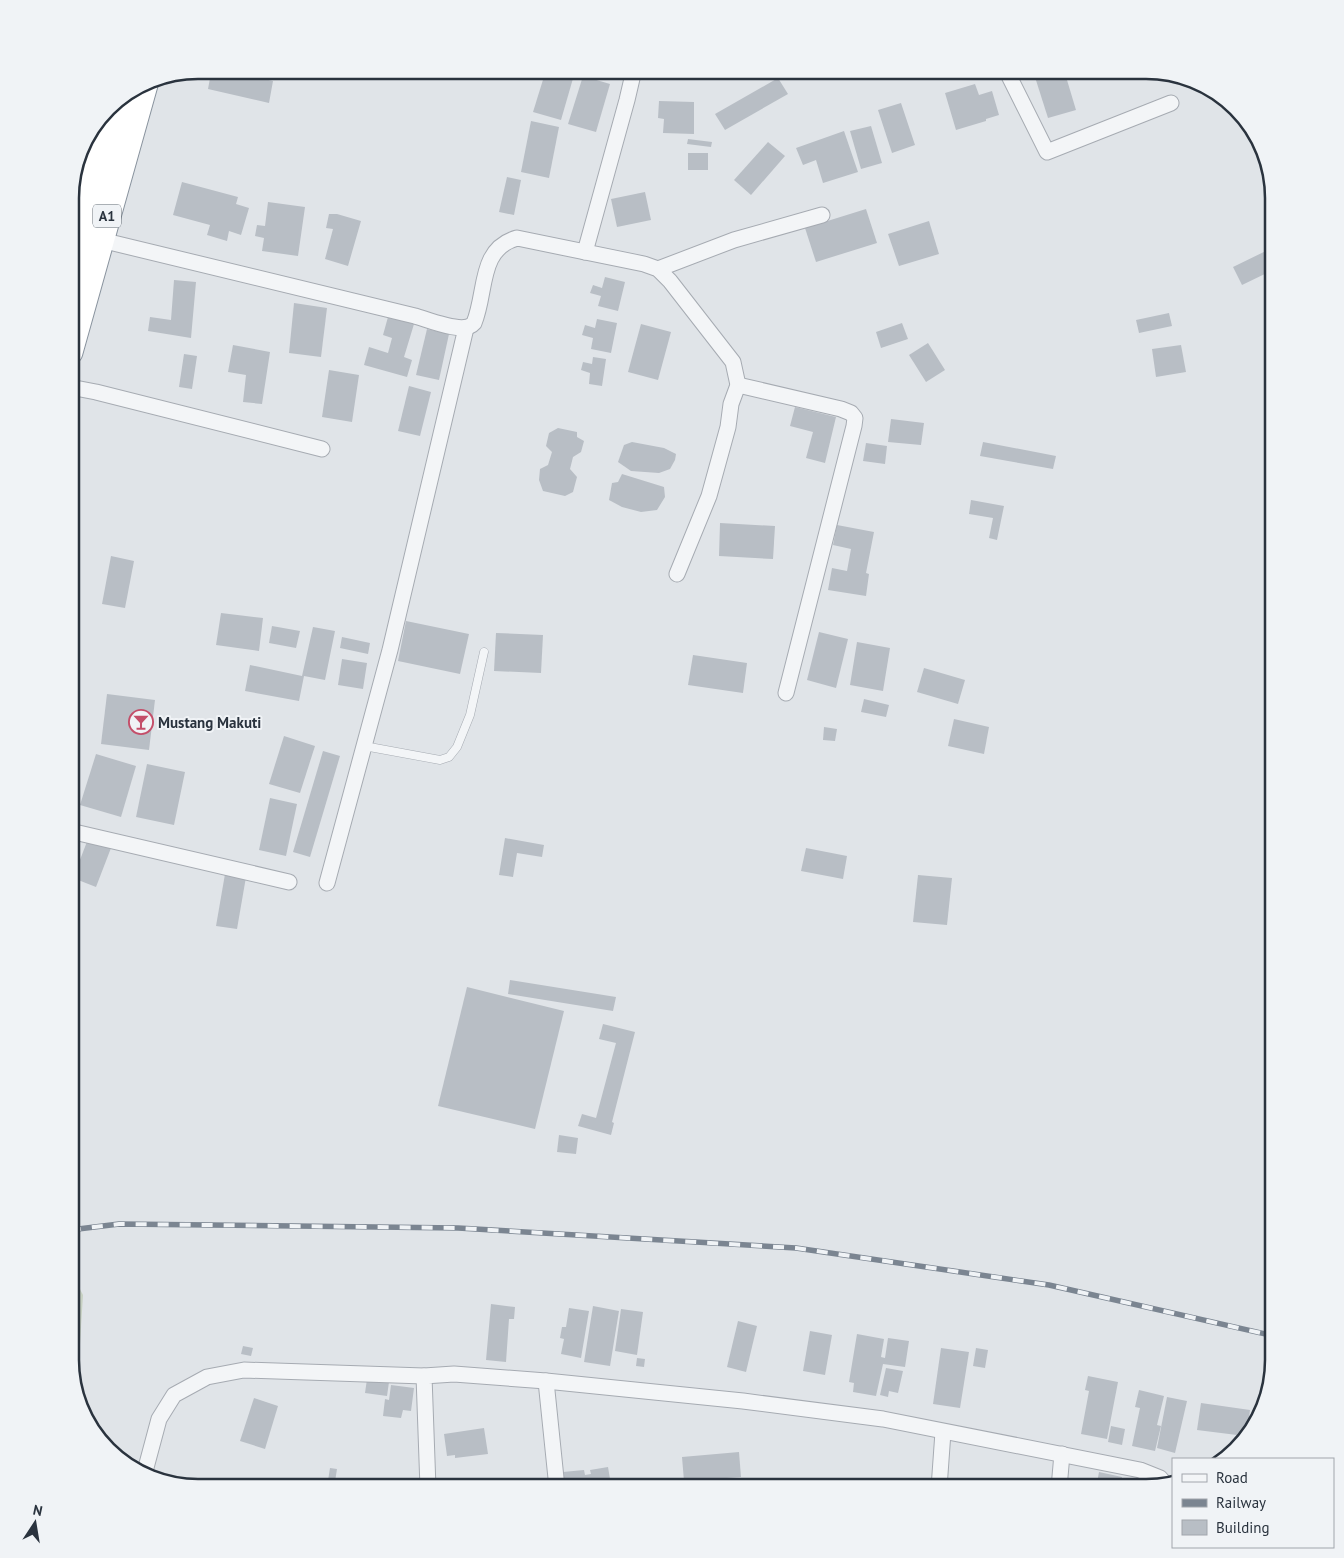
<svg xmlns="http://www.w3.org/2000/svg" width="1344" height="1558" font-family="'PT Sans',sans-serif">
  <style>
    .green { fill: #c7d1c2 }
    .building { fill: #b8bec5 }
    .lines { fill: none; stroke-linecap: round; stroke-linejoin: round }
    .service-casing { stroke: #a6abb2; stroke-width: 9 }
    .minor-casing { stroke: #a6abb2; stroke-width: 17 }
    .trunk-casing { stroke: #89939e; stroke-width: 27 }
    .service { stroke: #f3f5f7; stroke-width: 8 }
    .minor { stroke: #f3f5f7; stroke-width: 15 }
    .trunk { stroke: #fff; stroke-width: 25 }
    .rail-casing { stroke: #7b8591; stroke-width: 5.5 }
    .rail { stroke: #f0f3f6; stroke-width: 4; stroke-dasharray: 11; stroke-linecap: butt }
    .labels { text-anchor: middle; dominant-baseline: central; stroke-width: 4; stroke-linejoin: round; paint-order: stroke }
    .shield { fill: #f0f3f6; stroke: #656d75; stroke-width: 1 }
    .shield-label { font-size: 14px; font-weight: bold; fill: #2a333e }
    .poi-label { font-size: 15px; font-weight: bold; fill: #2a333e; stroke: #f0f3f6; text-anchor: start }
    .rim { fill: none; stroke: #2a333e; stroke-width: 2.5 }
  </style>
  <rect width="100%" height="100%" fill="#e0e4e8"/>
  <!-- green -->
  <polygon class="green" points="70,1270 83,1295 79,1360 74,1386 70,1361"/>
  <!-- building -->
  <g class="building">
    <polygon points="217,70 225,70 273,81 269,103 208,89 211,73 216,74"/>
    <polygon points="546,70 559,70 574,75 561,120 533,112"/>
    <polygon points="961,70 980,70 964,77"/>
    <polygon points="1046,70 1064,70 1076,110 1048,118 1034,74"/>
    <polygon points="583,76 610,84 596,132 568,124"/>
    <polygon points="778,78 788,94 725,130 715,114"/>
    <polygon points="975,84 979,95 992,91 999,115 986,119 986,121 956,130 945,93"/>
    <polygon points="659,101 694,102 694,134 663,133 664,119 658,118"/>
    <polygon points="901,103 915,145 892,153 878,110"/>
    <polygon points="531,121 559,127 549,178 521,172"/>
    <polygon points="871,126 882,163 861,169 850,131"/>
    <polygon points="844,131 858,172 823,183 816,160 803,165 796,148"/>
    <polygon points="688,139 712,142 711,147 687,144"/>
    <polygon points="768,142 785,156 751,195 734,180"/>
    <rect x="688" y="153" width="20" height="17"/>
    <polygon points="507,177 521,180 514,215 499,212"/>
    <polygon points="182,182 238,197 236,204 249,208 241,235 229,231 227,241 207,235 210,225 173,215"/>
    <polygon points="645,192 651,220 617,227 611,199"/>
    <polygon points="268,202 305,207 298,256 262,251 264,238 255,236 257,225 265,226"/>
    <polygon points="866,209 877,243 816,262 805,228"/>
    <polygon points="329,214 337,214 361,221 348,266 325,259 333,229 326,228"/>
    <polygon points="929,221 939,254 899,266 888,234"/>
    <polygon points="1274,247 1274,278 1271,271 1242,285 1233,267"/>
    <polygon points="605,277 625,282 618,311 598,306 601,296 590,293 593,285 602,288"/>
    <polygon points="174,280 196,282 191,338 148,331 150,317 171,320"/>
    <polygon points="294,303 327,308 321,357 289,353"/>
    <polygon points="1169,313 1172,326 1139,333 1136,320"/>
    <polygon points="388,317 414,324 404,357 412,360 407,377 364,365 369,347 388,353 392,338 383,335"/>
    <polygon points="597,319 617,323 611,353 591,349 593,338 582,335 585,325 595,328"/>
    <polygon points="902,323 908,339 881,348 876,332"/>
    <polygon points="641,324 671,332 658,380 628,372"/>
    <polygon points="427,329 449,334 439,380 416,375"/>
    <polygon points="928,343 945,370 926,382 909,355"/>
    <polygon points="233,345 270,352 262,404 243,402 246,375 228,372"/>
    <polygon points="1181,345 1186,372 1156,377 1152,349"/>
    <polygon points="184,354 197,356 192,389 179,387"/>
    <polygon points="593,357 606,359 602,386 589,384 590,373 581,370 583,362 592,364"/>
    <polygon points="329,370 359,375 352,422 322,417"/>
    <polygon points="409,386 431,392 420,436 398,431"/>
    <polygon points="795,407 836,417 825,463 806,458 813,432 790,426"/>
    <polygon points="891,419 924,423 921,445 888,442"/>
    <polygon points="558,428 577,432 577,437 584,441 581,452 573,457 570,469 577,477 573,492 565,496 543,491 539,480 540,469 548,465 552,452 546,446 549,433"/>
    <polygon points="632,442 664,448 676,454 675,460 670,469 659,473 631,471 618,462 624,445"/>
    <polygon points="983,442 1056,456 1053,469 980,456"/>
    <polygon points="866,443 887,446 885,464 863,461"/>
    <polygon points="622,474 664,487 665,497 657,510 641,512 622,507 609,500 612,483 618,482"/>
    <polygon points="971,500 1004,506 997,540 989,538 993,518 969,514"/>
    <polygon points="720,523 775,526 773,559 719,556"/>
    <polygon points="837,525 874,532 866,573 869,574 866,596 828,590 832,568 847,571 851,549 833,545"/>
    <polygon points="111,556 134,561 125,608 102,604"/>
    <polygon points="221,613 263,618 259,651 216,645"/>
    <polygon points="406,621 469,634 460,674 398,661"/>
    <polygon points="272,626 300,631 296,648 269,643"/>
    <polygon points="313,627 335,631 325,680 304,676 299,701 245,691 250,665 302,676"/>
    <polygon points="819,632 848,639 836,688 807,680"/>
    <polygon points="496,633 543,635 541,673 494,671"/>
    <polygon points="342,637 370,643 368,654 340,648"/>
    <polygon points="857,642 890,648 883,691 850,685"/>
    <polygon points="693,655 747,663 743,693 688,685"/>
    <polygon points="342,659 367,663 363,689 338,685"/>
    <polygon points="924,668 965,680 958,704 917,692"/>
    <polygon points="107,694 155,700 149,750 101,744"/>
    <polygon points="864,699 889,705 886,717 861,712"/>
    <polygon points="954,719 989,727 984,754 948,746"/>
    <polygon points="824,727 837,729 835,741 823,740"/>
    <polygon points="284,736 315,746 300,793 269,784"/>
    <polygon points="323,751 340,756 310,857 293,852"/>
    <polygon points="96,754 136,766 121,817 80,805"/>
    <polygon points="147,764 185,772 174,825 136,817"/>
    <polygon points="270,798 297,804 286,856 259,850"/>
    <polygon points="505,838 544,845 542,857 517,853 513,877 499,875"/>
    <polygon points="88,839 111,848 96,887 73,878"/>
    <polygon points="806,848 847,856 843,879 801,871"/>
    <polygon points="225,874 246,877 237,929 216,926"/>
    <polygon points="918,875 952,878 947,925 913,922"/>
    <polygon points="510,980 616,997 613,1011 508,994"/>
    <polygon points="467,987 564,1011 535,1129 438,1106"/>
    <polygon points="603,1024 635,1032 612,1122 614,1123 611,1135 578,1126 582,1114 596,1118 616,1043 599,1039"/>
    <polygon points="559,1135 578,1138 576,1154 557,1152"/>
    <polygon points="491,1304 515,1307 514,1319 509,1319 506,1362 486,1360"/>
    <polygon points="593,1306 619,1311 610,1366 584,1362"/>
    <polygon points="569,1308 589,1311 581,1358 561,1354 564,1339 560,1338 562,1327 566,1327"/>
    <polygon points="621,1309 643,1312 637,1355 615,1351"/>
    <polygon points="738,1321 757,1326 746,1372 727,1367"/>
    <polygon points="810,1331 832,1335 825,1375 803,1371"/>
    <polygon points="857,1334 884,1339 881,1357 885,1358 888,1338 909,1341 905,1367 883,1364 876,1396 853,1392 854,1383 849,1382"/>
    <polygon points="243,1346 253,1348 251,1356 241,1354"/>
    <polygon points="941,1348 969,1352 960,1408 933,1404"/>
    <polygon points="976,1348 988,1350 985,1368 973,1366"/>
    <polygon points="637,1358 645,1359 644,1367 636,1366"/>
    <polygon points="886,1368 903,1371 898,1393 889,1391 888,1397 880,1395"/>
    <polygon points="1088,1376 1118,1382 1107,1439 1081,1434 1089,1391 1085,1390"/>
    <polygon points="367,1379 389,1382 387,1396 365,1393"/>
    <polygon points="391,1385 414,1388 411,1411 403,1410 401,1418 383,1416 385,1399 389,1400"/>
    <polygon points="1139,1390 1164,1396 1157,1425 1161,1426 1155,1451 1132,1446 1140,1408 1135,1407"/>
    <polygon points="1167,1397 1187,1401 1175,1453 1157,1448"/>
    <polygon points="254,1398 278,1406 265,1449 240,1441"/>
    <polygon points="1201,1403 1250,1410 1247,1434 1245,1436 1197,1430"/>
    <polygon points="1111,1426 1125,1429 1122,1445 1108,1442"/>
    <polygon points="484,1428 488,1454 455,1458 455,1455 447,1456 444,1434"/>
    <polygon points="739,1452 741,1477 684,1481 682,1457"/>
    <polygon points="608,1467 611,1485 590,1488 565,1488 563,1472 584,1470 585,1475 591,1474 590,1470"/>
    <polygon points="330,1468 337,1469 334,1488 327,1487"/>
    <polygon points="1099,1472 1122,1477 1120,1488 1076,1488 1078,1479 1097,1483"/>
  </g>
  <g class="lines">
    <defs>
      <polyline id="service" points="364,746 440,760 449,757 457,747 470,715 484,652"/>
      <g id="minor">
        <polyline points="1006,70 1047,152 1171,103"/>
        <path d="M101,240L415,316C429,320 464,335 474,323C487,292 478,249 517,238L644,264L658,269L670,281L733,362L738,385L731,404L728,427L709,496L677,574"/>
        <polyline points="585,252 627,100 634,70"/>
        <polyline points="658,269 734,240 822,215"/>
        <polyline points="738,385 841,409 851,413 855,418 854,426 786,693"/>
        <polyline points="70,387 96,392 322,449"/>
        <polyline points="70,831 289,882"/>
        <polyline points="327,883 390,650 466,328"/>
        <polyline points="546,1381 557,1488"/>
        <polyline points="144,1475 159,1419 174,1395 207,1377 244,1370 424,1376"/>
        <polyline points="428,1488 424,1376 454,1374 546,1381 743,1401 883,1419 1140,1470 1160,1478 1166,1485"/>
        <polyline points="939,1488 943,1432"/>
        <polyline points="1059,1488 1062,1454"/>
      </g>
      <g id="trunk">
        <polyline points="70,214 95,126"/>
        <polyline points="70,280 86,231 121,97"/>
        <polyline points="70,352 146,81"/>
      </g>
    </defs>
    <!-- service casing -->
    <use href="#service" class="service-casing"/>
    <!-- minor casing -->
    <use href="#minor" class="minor-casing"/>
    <!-- trunk casing -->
    <use href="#trunk" class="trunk-casing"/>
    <!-- service -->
    <use href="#service" class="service"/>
    <!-- minor -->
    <use href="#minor" class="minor"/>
    <!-- trunk -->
    <use href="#trunk" class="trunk"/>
    <defs>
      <polyline id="rail" points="70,1230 119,1224 458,1228 796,1248 1049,1285 1274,1336"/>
    </defs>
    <!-- rail casing -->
    <use href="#rail" class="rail-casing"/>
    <!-- rail -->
    <use href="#rail" class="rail"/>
  </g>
  <!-- icons -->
  <defs>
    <symbol id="bar-ring" viewBox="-11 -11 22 22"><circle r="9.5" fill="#f0f3f6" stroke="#c44e69" stroke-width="1.5"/><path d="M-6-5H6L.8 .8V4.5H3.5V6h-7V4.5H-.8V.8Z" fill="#c44e69"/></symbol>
  </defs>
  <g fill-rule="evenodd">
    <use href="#bar-ring" x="127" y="708" width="28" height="28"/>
  </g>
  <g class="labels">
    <!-- shield labels -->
    <rect class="shield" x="93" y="204.5" width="28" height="23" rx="4"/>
    <g class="shield-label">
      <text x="107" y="216">A1</text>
    </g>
    <!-- poi labels -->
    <g class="poi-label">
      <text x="158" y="722">Mustang Makuti</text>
    </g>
  </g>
  <!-- crop -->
  <path d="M0 0H1344V1558H0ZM198 79H1146A119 119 0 0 1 1265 198V1360A119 119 0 0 1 1146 1479H198A119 119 0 0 1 79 1360V198A119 119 0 0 1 198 79Z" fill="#f0f3f6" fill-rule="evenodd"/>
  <path class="rim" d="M198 79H1146A119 119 0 0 1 1265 198V1360A119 119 0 0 1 1146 1479H198A119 119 0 0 1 79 1360V198A119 119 0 0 1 198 79Z"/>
  <!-- legend -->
  <rect x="1172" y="1458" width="162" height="90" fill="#f0f3f6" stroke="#a1a6ac"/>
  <rect x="1182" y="1474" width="25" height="8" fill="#f3f5f7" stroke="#a1a6ac"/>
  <text x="1216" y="1483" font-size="15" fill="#2a333e">Road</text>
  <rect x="1182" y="1499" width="25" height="8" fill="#7b8591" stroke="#a1a6ac"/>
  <text x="1216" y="1508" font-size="15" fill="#2a333e">Railway</text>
  <rect x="1182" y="1520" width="25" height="15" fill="#b8bec5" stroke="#a1a6ac"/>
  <text x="1216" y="1533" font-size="15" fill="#2a333e">Building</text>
  <!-- north arrow -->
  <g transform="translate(35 1523) rotate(12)" stroke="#f0f3f6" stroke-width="4" paint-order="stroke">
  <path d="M0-4L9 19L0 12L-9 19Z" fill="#2a333e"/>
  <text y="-8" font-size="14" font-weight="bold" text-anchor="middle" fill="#2a333e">N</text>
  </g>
</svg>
